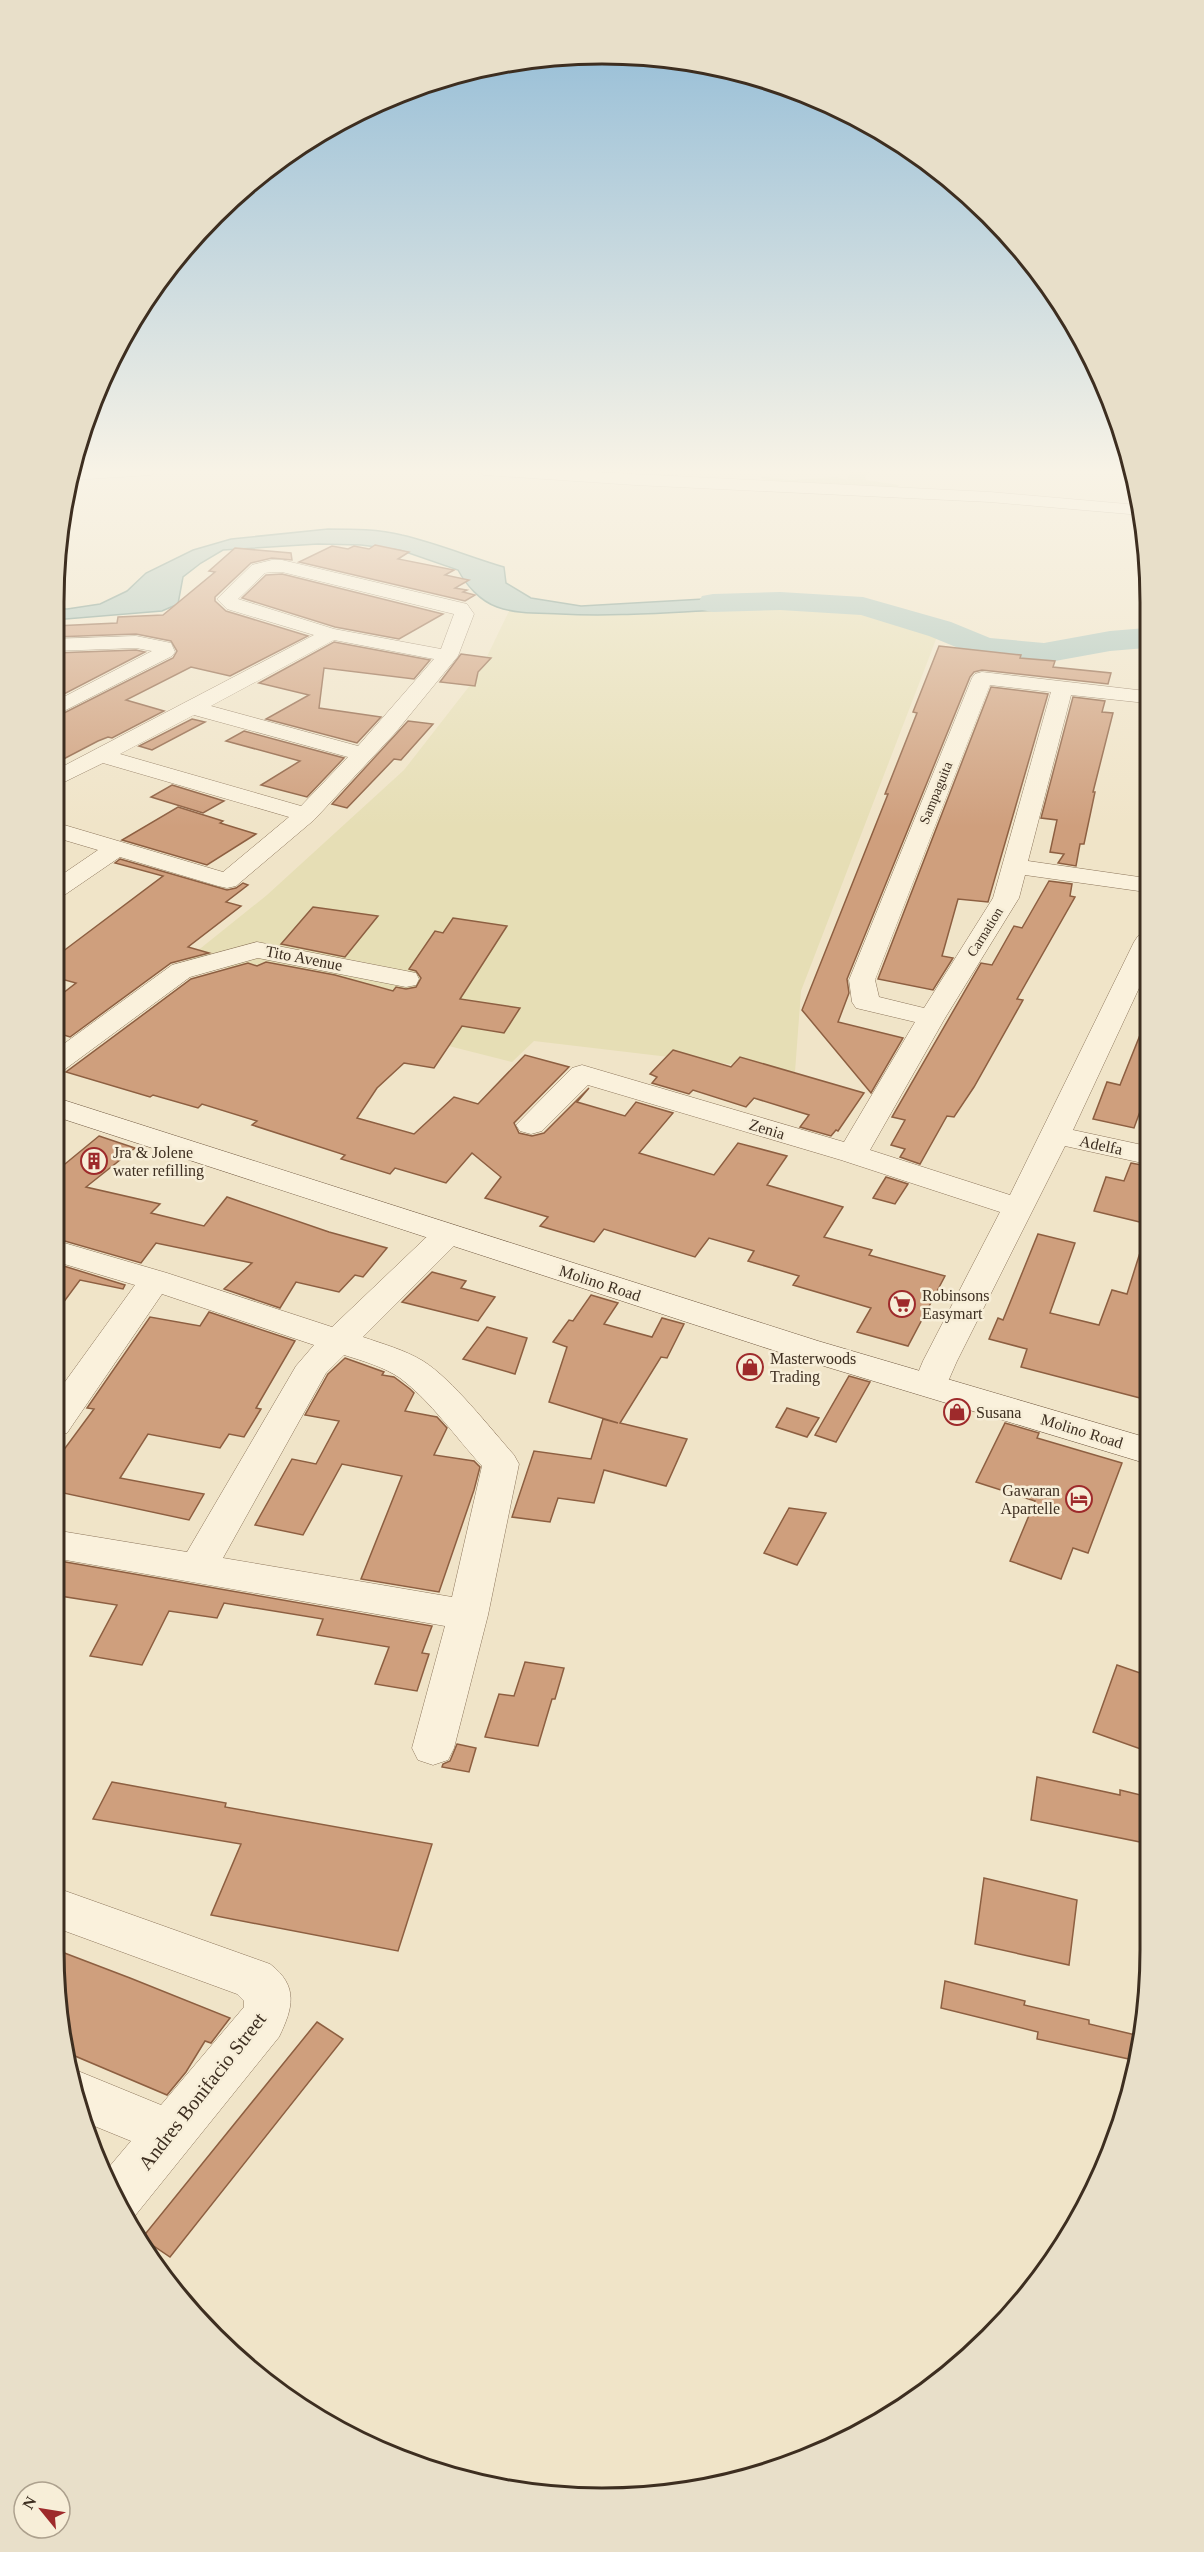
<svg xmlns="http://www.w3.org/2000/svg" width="1204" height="2552" font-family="'Times New Roman',serif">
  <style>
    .farmland { fill: #e6deb5 }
    .green { fill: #c9cf9b }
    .water { fill: #a9c4bc; stroke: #6f938a; stroke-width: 1.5 }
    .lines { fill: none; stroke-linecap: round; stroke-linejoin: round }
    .river { fill: #a9c4bc; fill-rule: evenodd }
    .building { fill: #cf9f7d; stroke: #8d5f41; stroke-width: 1.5 }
    .minor-casing { stroke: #8d765c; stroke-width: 1 }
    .secondary-casing { stroke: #6f573f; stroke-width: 1 }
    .minor { fill: #faf1dc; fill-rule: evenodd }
    .secondary { fill: #faf1dc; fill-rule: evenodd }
    .labels { text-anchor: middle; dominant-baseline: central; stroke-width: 5; stroke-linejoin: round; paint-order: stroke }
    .far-street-label { font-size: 14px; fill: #3d2e20; stroke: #f7eed8 }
    .street-label { font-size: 16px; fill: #3d2e20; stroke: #f7eed8 }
    .poi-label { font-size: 16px; fill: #3d2e20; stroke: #f7eed8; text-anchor: start }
    .near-street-label { font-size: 20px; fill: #3d2e20; stroke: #f7eed8 }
    .rim { fill: none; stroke: #3d2e20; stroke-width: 3 }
  </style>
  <rect width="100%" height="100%" fill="#f0e4c8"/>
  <!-- farmland -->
  <polygon class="farmland" points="780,601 863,606 940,629 801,991 795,1072 534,1041 512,1062 303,1009 326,987 186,960 267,895 404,770 478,675 511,607 591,610"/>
  <!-- green -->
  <polygon class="green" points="851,470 871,470 865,477 866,480 899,485 896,489 808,483 797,484 762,479 761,476 789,480 837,477 847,480"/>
  <!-- water -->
  <path class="water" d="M328,529C353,529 379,529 402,535C437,543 470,557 504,567L506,583L531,598L581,606L721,598L789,597L780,609C707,608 634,618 560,614C540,613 516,614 497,607C480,601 466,585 458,570L400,550L361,545L318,544L223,550L201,563L183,577L178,604L162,611L54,620V608L67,609L100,604L127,591L146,573L193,550L231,539Z"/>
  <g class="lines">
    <!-- river -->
    <polygon class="river" points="780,592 863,597 951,622 990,638 1044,643 1110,631 1146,628 1146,648 1110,651 1044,663 973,654 929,636 861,615 780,610 713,612 702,610 698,603 702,596 713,594"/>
  </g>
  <!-- building -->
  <g class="building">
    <polygon points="375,545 409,552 398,559 454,570 445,575 469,580 455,588 467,590 463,592 475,595 465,601 299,562 332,546 348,549 354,546 369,549"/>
    <polygon points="235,548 291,553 292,560 272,558 251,563 215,597 215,601 226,611 308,636 230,676 191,667 126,700 164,711 112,738 108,737 98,741 54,764 54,718 173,658 177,651 171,641 136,634 54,637 54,626 117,623 118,617 163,615 215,572 209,571"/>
    <polygon points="282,574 443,614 399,639 335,627 242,598 266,575"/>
    <polygon points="334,642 430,660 414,679 324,668 319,708 381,717 357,743 266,719 309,695 259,683"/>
    <polygon points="939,646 1021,655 1020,658 1055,661 1053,667 1111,673 1108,684 982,670 974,672 970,677 847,979 849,993 838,1022 903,1038 871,1093 802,1010 888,794 885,794 917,713 913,712"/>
    <polygon points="136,650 145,652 64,694 54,691 54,653"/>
    <polygon points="461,654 491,658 478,672 475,686 440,682"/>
    <polygon points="991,687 1048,694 988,902 958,899 942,956 953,958 933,990 878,979"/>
    <polygon points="1073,697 1105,701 1102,712 1113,713 1093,792 1095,792 1084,844 1080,844 1076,866 1058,863 1064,854 1050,852 1057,820 1041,818"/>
    <polygon points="192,719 205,722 152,750 139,746"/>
    <polygon points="408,721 433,724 401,760 394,759 347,808 332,804"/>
    <polygon points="244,731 344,758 307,797 261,785 300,761 226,741"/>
    <polygon points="172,785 224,801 203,813 151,797"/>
    <polygon points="178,807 223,821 220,823 256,834 207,865 122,840"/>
    <polygon points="120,859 227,890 236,888 243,883 248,885 226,902 241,906 188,947 209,953 171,963 70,1037 54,1032 54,1000 76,983 54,977 54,958 163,876 115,863"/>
    <polygon points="1049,881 1072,884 1070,896 1075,897 1017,999 1023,1000 974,1087 954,1117 947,1116 920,1164 900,1157 905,1149 891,1145 905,1120 892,1117 981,963 992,965 1014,926 1022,928"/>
    <polygon points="313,907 378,916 345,957 281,944"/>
    <polygon points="453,918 507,926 460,999 520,1008 504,1033 462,1026 434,1068 404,1063 377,1088 357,1118 414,1134 454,1097 478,1104 525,1055 569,1067 514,1123 519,1133 532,1136 544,1133 589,1088 577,1102 625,1116 636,1102 673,1113 639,1153 714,1175 738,1143 787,1156 767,1185 843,1207 824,1237 872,1250 869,1255 945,1276 908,1346 857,1332 871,1308 793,1285 799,1276 748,1261 754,1251 709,1238 695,1257 604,1229 594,1242 540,1226 548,1217 485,1198 501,1177 472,1153 446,1183 395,1168 390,1174 341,1159 345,1155 252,1125 257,1121 202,1104 198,1108 153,1095 150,1097 66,1072 191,979 248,963 257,966 266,962 335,975 393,991 396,987 406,989 416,987 421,978 416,971 409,969 435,931 443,933"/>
    <polygon points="1146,1020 1147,1107 1142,1106 1134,1128 1093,1119 1107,1082 1120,1085"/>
    <polygon points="673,1050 731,1067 740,1057 864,1093 838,1131 836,1130 831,1136 800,1127 809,1115 754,1098 746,1107 693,1090 689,1094 652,1083 657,1077 650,1074"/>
    <polygon points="99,1136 135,1148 86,1187 160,1204 151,1213 204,1226 227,1197 329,1232 387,1248 363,1277 355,1275 339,1292 296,1282 280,1308 224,1289 252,1263 156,1243 141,1263 54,1238 54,1173"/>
    <polygon points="1131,1163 1147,1166 1148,1224 1094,1211 1106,1177 1124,1181"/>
    <polygon points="886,1177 908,1184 895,1204 873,1198"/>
    <polygon points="1038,1234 1075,1243 1050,1313 1099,1325 1112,1290 1127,1294 1143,1243 1148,1244 1148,1397 1140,1395 1140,1398 1021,1367 1027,1349 989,1339 998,1318 1003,1320"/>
    <polygon points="54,1263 125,1285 123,1289 80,1280 54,1315"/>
    <polygon points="432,1272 466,1281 461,1288 495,1297 478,1321 402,1302"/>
    <polygon points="591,1295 618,1303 604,1324 652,1337 662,1318 684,1324 667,1358 661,1357 620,1423 687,1439 666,1486 604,1470 594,1503 558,1498 550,1522 512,1517 534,1451 591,1459 603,1419 618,1423 549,1402 567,1347 553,1342 569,1320 573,1321"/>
    <polygon points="209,1312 295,1341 256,1408 261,1409 244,1437 229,1434 220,1448 148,1434 120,1478 204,1494 189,1520 54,1491 54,1449 63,1451 94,1409 87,1408 150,1317 200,1326"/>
    <polygon points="487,1327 527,1338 515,1374 463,1359"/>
    <polygon points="345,1358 384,1372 382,1375 394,1377 410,1389 414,1393 405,1411 437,1417 447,1428 434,1455 474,1461 480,1467 474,1490 439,1592 361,1579 402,1476 342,1464 303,1535 255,1525 292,1459 316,1464 339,1421 305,1415 328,1374"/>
    <polygon points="849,1376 870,1382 836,1442 815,1435"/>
    <polygon points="787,1408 819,1418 807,1437 776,1427"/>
    <polygon points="1005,1423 1039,1433 1037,1438 1122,1463 1088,1553 1073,1548 1061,1579 1010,1561 1035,1501 976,1482"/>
    <polygon points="789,1508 826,1513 797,1565 764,1553"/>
    <polygon points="54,1560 432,1626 422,1653 429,1654 417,1691 375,1684 389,1647 317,1635 323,1619 224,1603 217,1618 169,1611 142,1665 90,1656 117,1605 54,1595"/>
    <polygon points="525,1662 564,1668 555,1699 552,1699 538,1746 485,1737 499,1694 514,1696"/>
    <polygon points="1117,1665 1149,1676 1149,1752 1093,1732"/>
    <polygon points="457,1744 476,1748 469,1772 442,1767 443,1764 450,1761"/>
    <polygon points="1037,1777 1120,1795 1120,1790 1149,1797 1150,1844 1031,1820"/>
    <polygon points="112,1782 226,1803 225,1807 432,1844 398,1951 211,1915 241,1844 93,1819"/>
    <polygon points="984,1878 1077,1900 1069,1965 975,1944"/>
    <polygon points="54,1949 130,1978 230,2018 211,2043 205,2041 186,2072 167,2095 75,2056 71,2052"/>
    <polygon points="945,1981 1025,2001 1024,2005 1089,2020 1089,2024 1140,2036 1138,2061 1037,2039 1038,2032 941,2008"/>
    <polygon points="317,2022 343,2039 170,2257 142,2238"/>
  </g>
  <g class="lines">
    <defs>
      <g id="minor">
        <polygon points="72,470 159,470 151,475 71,480"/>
        <polygon points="476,470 553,470 990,492 1138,505 1141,515 990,502 635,485 484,475"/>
        <path d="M272,560H282L467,604L474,614L458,656L395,733L314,820L236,886L227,888L218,886L120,857L63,896L54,899V880L98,850L54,837V822L223,872L289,817L103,763L54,787V771L314,635L227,609L217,599L252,565ZM272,572H282L454,614L441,649L334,629L238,599L265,573ZM334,640L434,659L358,746L211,706ZM194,715L348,757L301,806L120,754Z"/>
        <polygon points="136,636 171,643 175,652 172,656 54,716 54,702 152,651 136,648 54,651 54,639"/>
        <path d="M982,672L1146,691V703L1071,695L1028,861L1146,878V892L1025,875L1019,898L945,1018L870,1150L1010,1195L1134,942L1138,936L1147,934V971L1073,1130L1147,1146V1164L1065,1146L957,1361L943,1393L931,1397L919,1393L913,1385L923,1361L1000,1212L841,1160L588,1085L542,1131L531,1134L520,1131L516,1125L572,1068L582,1065L844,1142L915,1022L856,1008L852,1002L849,980L972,678L975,674ZM990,685L1051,692L993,898L924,1008L879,997L875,980Z"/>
        <polygon points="257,942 406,971 416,973 419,979 416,985 406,987 258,958 190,977 64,1070 54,1073 54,1051 172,965"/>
        <path d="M447,1225L458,1228L463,1235L458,1242L363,1337C383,1344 405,1350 423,1361C452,1379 490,1428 514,1455L519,1464L488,1615L454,1748L448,1760L433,1765L418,1760L412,1748L445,1626L54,1558V1530L187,1552L296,1366L314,1345L162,1294L67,1433L54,1436V1397L135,1285L54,1261V1240L167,1273L332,1327L436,1228ZM344,1355C363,1361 384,1367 400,1378C431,1401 456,1438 482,1466L452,1597L223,1558L326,1373Z"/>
        <path d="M54,1887L270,1964C299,1986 293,2008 279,2037L134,2217L126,2221L104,2173L131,2141L82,2121L74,2073L78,2071L161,2105L244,2007V2001L237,1994L54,1927Z"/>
      </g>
      <polygon id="secondary" points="54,1097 818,1341 1148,1438 1148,1464 794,1357 54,1116"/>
    </defs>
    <!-- minor casing -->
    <use href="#minor" class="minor-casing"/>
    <!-- secondary casing -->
    <use href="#secondary" class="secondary-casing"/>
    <!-- minor -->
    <use href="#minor" class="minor"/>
    <!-- secondary -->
    <use href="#secondary" class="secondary"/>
  </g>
  <!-- sky -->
  <linearGradient id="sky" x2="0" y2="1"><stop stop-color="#8fbad6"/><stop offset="0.57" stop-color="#f8f3e6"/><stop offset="1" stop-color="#f8f3e6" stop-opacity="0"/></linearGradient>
  <rect width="1204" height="827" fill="url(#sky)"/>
  <!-- icons -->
  <defs>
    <symbol id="building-ring" viewBox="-11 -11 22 22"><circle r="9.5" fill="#f7eed8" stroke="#9e2a2b" stroke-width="1.5"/><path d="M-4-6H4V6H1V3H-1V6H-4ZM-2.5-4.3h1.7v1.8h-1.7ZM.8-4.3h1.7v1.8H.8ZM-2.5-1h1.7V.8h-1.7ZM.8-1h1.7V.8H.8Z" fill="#9e2a2b"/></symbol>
    <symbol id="supermarket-ring" viewBox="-11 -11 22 22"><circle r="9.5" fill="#f7eed8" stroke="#9e2a2b" stroke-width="1.5"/><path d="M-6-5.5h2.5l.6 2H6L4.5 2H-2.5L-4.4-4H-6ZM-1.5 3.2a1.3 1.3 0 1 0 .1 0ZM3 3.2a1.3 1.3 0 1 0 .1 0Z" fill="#9e2a2b"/></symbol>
    <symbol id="shop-ring" viewBox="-11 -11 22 22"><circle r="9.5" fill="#f7eed8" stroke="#9e2a2b" stroke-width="1.5"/><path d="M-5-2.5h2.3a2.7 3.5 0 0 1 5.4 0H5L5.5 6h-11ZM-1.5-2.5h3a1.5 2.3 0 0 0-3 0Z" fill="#9e2a2b"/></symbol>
    <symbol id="hotel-ring" viewBox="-11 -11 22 22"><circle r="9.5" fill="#f7eed8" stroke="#9e2a2b" stroke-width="1.5"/><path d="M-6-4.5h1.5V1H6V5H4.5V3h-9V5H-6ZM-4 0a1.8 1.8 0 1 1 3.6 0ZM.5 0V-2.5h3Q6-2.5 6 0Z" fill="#9e2a2b"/></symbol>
  </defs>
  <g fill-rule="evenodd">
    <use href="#building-ring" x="79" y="1146" width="30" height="30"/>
    <use href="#supermarket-ring" x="887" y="1289" width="30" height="30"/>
    <use href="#shop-ring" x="735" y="1352" width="30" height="30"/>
    <use href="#shop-ring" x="942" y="1397" width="30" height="30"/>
    <use href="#hotel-ring" x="1064" y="1484" width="30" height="30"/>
  </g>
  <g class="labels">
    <!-- far-street labels -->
    <g class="far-street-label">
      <text transform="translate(936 793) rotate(-68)">Sampaguita</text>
      <text transform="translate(985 932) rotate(-58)">Carnation</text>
    </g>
    <!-- street labels -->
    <g class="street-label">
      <text transform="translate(304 958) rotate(11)">Tito Avenue</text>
      <text transform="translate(767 1129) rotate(17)">Zenia</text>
      <text transform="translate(1101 1145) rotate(12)">Adelfa</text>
      <text transform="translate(600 1283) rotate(18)">Molino Road</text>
      <text transform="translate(1082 1431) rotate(17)">Molino Road</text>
    </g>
    <!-- poi labels -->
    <g class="poi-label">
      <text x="113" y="1152">Jra &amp; Jolene<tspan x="113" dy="18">water refilling</tspan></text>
      <text x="922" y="1295">Robinsons<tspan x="922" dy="18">Easymart</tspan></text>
      <text x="770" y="1358">Masterwoods<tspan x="770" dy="18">Trading</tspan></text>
      <text x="976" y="1412">Susana</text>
      <text x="1060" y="1490" text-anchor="end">Gawaran<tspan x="1060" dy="18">Apartelle</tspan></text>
    </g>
    <!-- near-street labels -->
    <g class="near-street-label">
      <text transform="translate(202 2091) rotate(-52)">Andres Bonifacio Street</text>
    </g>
  </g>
  <!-- crop -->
  <path d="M0 0H1204V2552H0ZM602 64H602A538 538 0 0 1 1140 602V1950A538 538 0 0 1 602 2488H602A538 538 0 0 1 64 1950V602A538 538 0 0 1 602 64Z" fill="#e8dfc9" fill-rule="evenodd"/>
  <path class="rim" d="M602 64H602A538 538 0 0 1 1140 602V1950A538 538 0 0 1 602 2488H602A538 538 0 0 1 64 1950V602A538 538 0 0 1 602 64Z"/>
  <!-- north arrow -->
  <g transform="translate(42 2510) rotate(300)"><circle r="28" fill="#f7eed8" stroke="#ada18e" stroke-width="1.5"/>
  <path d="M0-4.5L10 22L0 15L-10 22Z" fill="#9e2a2b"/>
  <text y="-9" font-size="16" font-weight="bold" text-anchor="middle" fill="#3d2e20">N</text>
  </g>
</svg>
